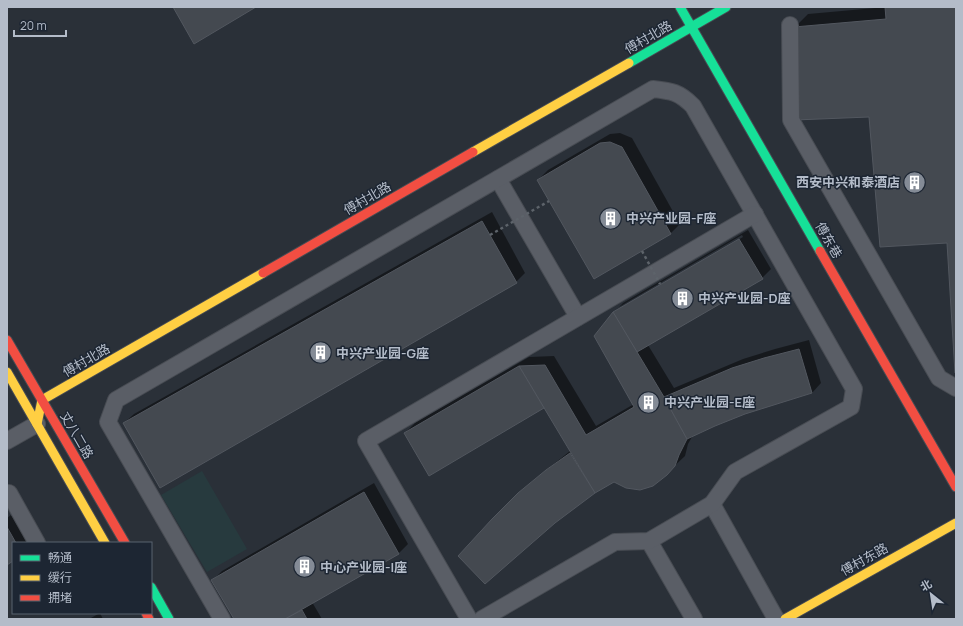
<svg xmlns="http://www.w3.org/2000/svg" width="963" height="626" font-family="Manrope,'Noto Sans SC',sans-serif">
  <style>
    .green { fill: #273a3e }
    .shadow { fill: #0007 }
    .building { fill: #444950; stroke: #52575f }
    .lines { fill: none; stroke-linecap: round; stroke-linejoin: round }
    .street-casing { stroke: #484c53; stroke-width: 18 }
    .fast-casing { stroke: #484c53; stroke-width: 11 }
    .slow-casing { stroke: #484c53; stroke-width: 11 }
    .jam-casing { stroke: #484c53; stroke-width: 11 }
    .street { stroke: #5a5e66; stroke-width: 16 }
    .fast { stroke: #16e098; stroke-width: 9 }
    .slow { stroke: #ffcf43; stroke-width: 9 }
    .jam { stroke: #f24e42; stroke-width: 9 }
    .path-bridge { stroke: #5d636a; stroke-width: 2.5; stroke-dasharray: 3 3; stroke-linecap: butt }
    .labels { text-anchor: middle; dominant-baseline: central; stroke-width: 3; stroke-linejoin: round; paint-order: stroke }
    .street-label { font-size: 13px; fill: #b4bcc9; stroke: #1d2633 }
    .poi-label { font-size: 13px; font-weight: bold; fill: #b4bcc9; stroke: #1d2633; text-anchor: start }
  </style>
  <rect width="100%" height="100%" fill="#2a3038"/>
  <!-- green -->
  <polygon class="green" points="202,471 247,549 207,572 161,495"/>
  <!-- shadow -->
  <g class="shadow">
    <polygon points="886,7 956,7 956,372 948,242 870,116 795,27 808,14"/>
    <polygon points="620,133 632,138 680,224 671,233 538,180 548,170 610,134"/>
    <polygon points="492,212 525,273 516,282 124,423 134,414"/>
    <polygon points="748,230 771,269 762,278 648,345 674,388 743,359 775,349 809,340 821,383 812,393 744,413 693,435 688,444 685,456 666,474 614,481 594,492 503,509 529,484 570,451 544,407 429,474 405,433 415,423 529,357 554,356 596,426 634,404 613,313 743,237 742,235 619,307 623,303"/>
    <polygon points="374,483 408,544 399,553 312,602 322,619 234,619 212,581 222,571"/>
    <polygon points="11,515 28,543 13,543 13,560 7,563 7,518"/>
    <polygon points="100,613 103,619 89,619"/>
  </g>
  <!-- building -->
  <g class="building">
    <polygon points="173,7 256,7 194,44"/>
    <polygon points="885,7 956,7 956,373 955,373 947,243 880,247 869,117 795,120 794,27 886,19"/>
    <polygon points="610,142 622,147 671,234 594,279 537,180 600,143"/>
    <polygon points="482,221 517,283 160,488 123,423"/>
    <polygon points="739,239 763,279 637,352 613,312"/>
    <polygon points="613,312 664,397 687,439 679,455 675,466 667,475 653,486 640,490 626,488 614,482 595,493 519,366 545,365 586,435 634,407 594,336"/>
    <polygon points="799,349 812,393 745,414 715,426 687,439 664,397 732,368 764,358"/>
    <polygon points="519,366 544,408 429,476 404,433"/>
    <polygon points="570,453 595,493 555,523 485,584 458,556 492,519 518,493 546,470"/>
    <polygon points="364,492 399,554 285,619 234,619 211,580"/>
    <polygon points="7,527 16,543 13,543 13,561 7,565"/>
    <polygon points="302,610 307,619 285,619"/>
  </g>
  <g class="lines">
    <defs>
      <g id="street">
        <polyline points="790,25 791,120 939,378 956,388"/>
        <polyline points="498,179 578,317"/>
        <polyline points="7,441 37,424"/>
        <polyline points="7,494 9,493 37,543"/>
        <polyline points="712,504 776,619"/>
        <polyline points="649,541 694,619"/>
        <path d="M222,619L108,422L116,400L653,89C672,91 679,92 693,106L854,389L851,407L735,472L712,504L649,541L615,542L482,619"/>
        <polyline points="469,619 366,441 755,214"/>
      </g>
      <g id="fast">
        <polyline points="680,7 820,251"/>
        <polyline points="629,63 726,7"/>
        <polyline points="151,587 169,619"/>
      </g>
      <g id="slow">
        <polyline points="473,152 629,63"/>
        <polyline points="7,372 105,543"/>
        <polyline points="37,424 42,400 263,273"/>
        <polyline points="785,619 956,523"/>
      </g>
      <g id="jam">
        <polyline points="820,251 956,487"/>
        <polyline points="263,273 473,152"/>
        <polyline points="7,340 125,543"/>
        <polyline points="146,613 149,619"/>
      </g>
    </defs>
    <!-- street casing -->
    <use href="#street" class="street-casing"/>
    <!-- fast casing -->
    <use href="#fast" class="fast-casing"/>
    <!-- slow casing -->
    <use href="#slow" class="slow-casing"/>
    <!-- jam casing -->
    <use href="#jam" class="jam-casing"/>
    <!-- street -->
    <use href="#street" class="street"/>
    <!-- fast -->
    <use href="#fast" class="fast"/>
    <!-- slow -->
    <use href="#slow" class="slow"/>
    <!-- jam -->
    <use href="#jam" class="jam"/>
    <!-- path-bridge -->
    <g class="path-bridge">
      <polyline points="490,235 549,201"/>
      <polyline points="642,251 660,284"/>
    </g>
  </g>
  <!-- icons -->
  <defs>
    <symbol id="building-disc" viewBox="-11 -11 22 22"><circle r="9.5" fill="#848b96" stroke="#1d2633"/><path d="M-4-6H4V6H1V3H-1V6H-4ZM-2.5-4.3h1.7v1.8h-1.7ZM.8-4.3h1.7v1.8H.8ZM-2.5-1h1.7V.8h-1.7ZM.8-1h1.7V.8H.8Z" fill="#fff"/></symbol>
  </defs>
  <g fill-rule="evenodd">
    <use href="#building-disc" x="902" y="170" width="25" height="25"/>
    <use href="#building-disc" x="598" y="206" width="25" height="25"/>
    <use href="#building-disc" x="670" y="286" width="25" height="25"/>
    <use href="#building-disc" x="308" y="340" width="25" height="25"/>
    <use href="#building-disc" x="636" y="390" width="25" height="25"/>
    <use href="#building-disc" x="292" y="554" width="25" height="25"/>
  </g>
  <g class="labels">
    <!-- street labels -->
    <g class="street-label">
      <text transform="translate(648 37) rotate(-30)">傅村北路</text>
      <text transform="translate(367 198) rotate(-30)">傅村北路</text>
      <text transform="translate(829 240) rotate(60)">傅东巷</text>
      <text transform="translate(86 360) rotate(-30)">傅村北路</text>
      <text transform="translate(77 435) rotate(60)">丈八二路</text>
      <text transform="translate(864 559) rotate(-29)">傅村东路</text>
    </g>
    <!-- poi labels -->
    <g class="poi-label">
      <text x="900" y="182" text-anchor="end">西安中兴和泰酒店</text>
      <text x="626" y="218">中兴产业园-F座</text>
      <text x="698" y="298">中兴产业园-D座</text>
      <text x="336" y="353">中兴产业园-G座</text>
      <text x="664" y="402">中兴产业园-E座</text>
      <text x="320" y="567">中心产业园-I座</text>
    </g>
  </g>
  <!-- border -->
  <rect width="963" height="626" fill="none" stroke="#b4bcc9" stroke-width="16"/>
  <!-- legend -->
  <rect x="12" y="542" width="140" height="72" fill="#1d2633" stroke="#59626f"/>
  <rect x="20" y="555" width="20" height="6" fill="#16e098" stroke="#59626f"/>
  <text x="48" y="562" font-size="12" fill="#b4bcc9">畅通</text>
  <rect x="20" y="575" width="20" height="6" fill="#ffcf43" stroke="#59626f"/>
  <text x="48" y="582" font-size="12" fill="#b4bcc9">缓行</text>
  <rect x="20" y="595" width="20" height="6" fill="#f24e42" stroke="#59626f"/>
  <text x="48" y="602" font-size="12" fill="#b4bcc9">拥堵</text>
  <!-- north arrow -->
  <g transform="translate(931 594) rotate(330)" stroke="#1d2633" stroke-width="3" paint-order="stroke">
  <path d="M0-3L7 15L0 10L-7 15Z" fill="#b4bcc9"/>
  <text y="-6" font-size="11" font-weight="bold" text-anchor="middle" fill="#b4bcc9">北</text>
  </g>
  <!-- scale -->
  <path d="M14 30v6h52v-6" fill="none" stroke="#b4bcc9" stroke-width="2"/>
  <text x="20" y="30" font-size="12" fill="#b4bcc9" stroke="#1d2633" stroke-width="3" paint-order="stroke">20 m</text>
</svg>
